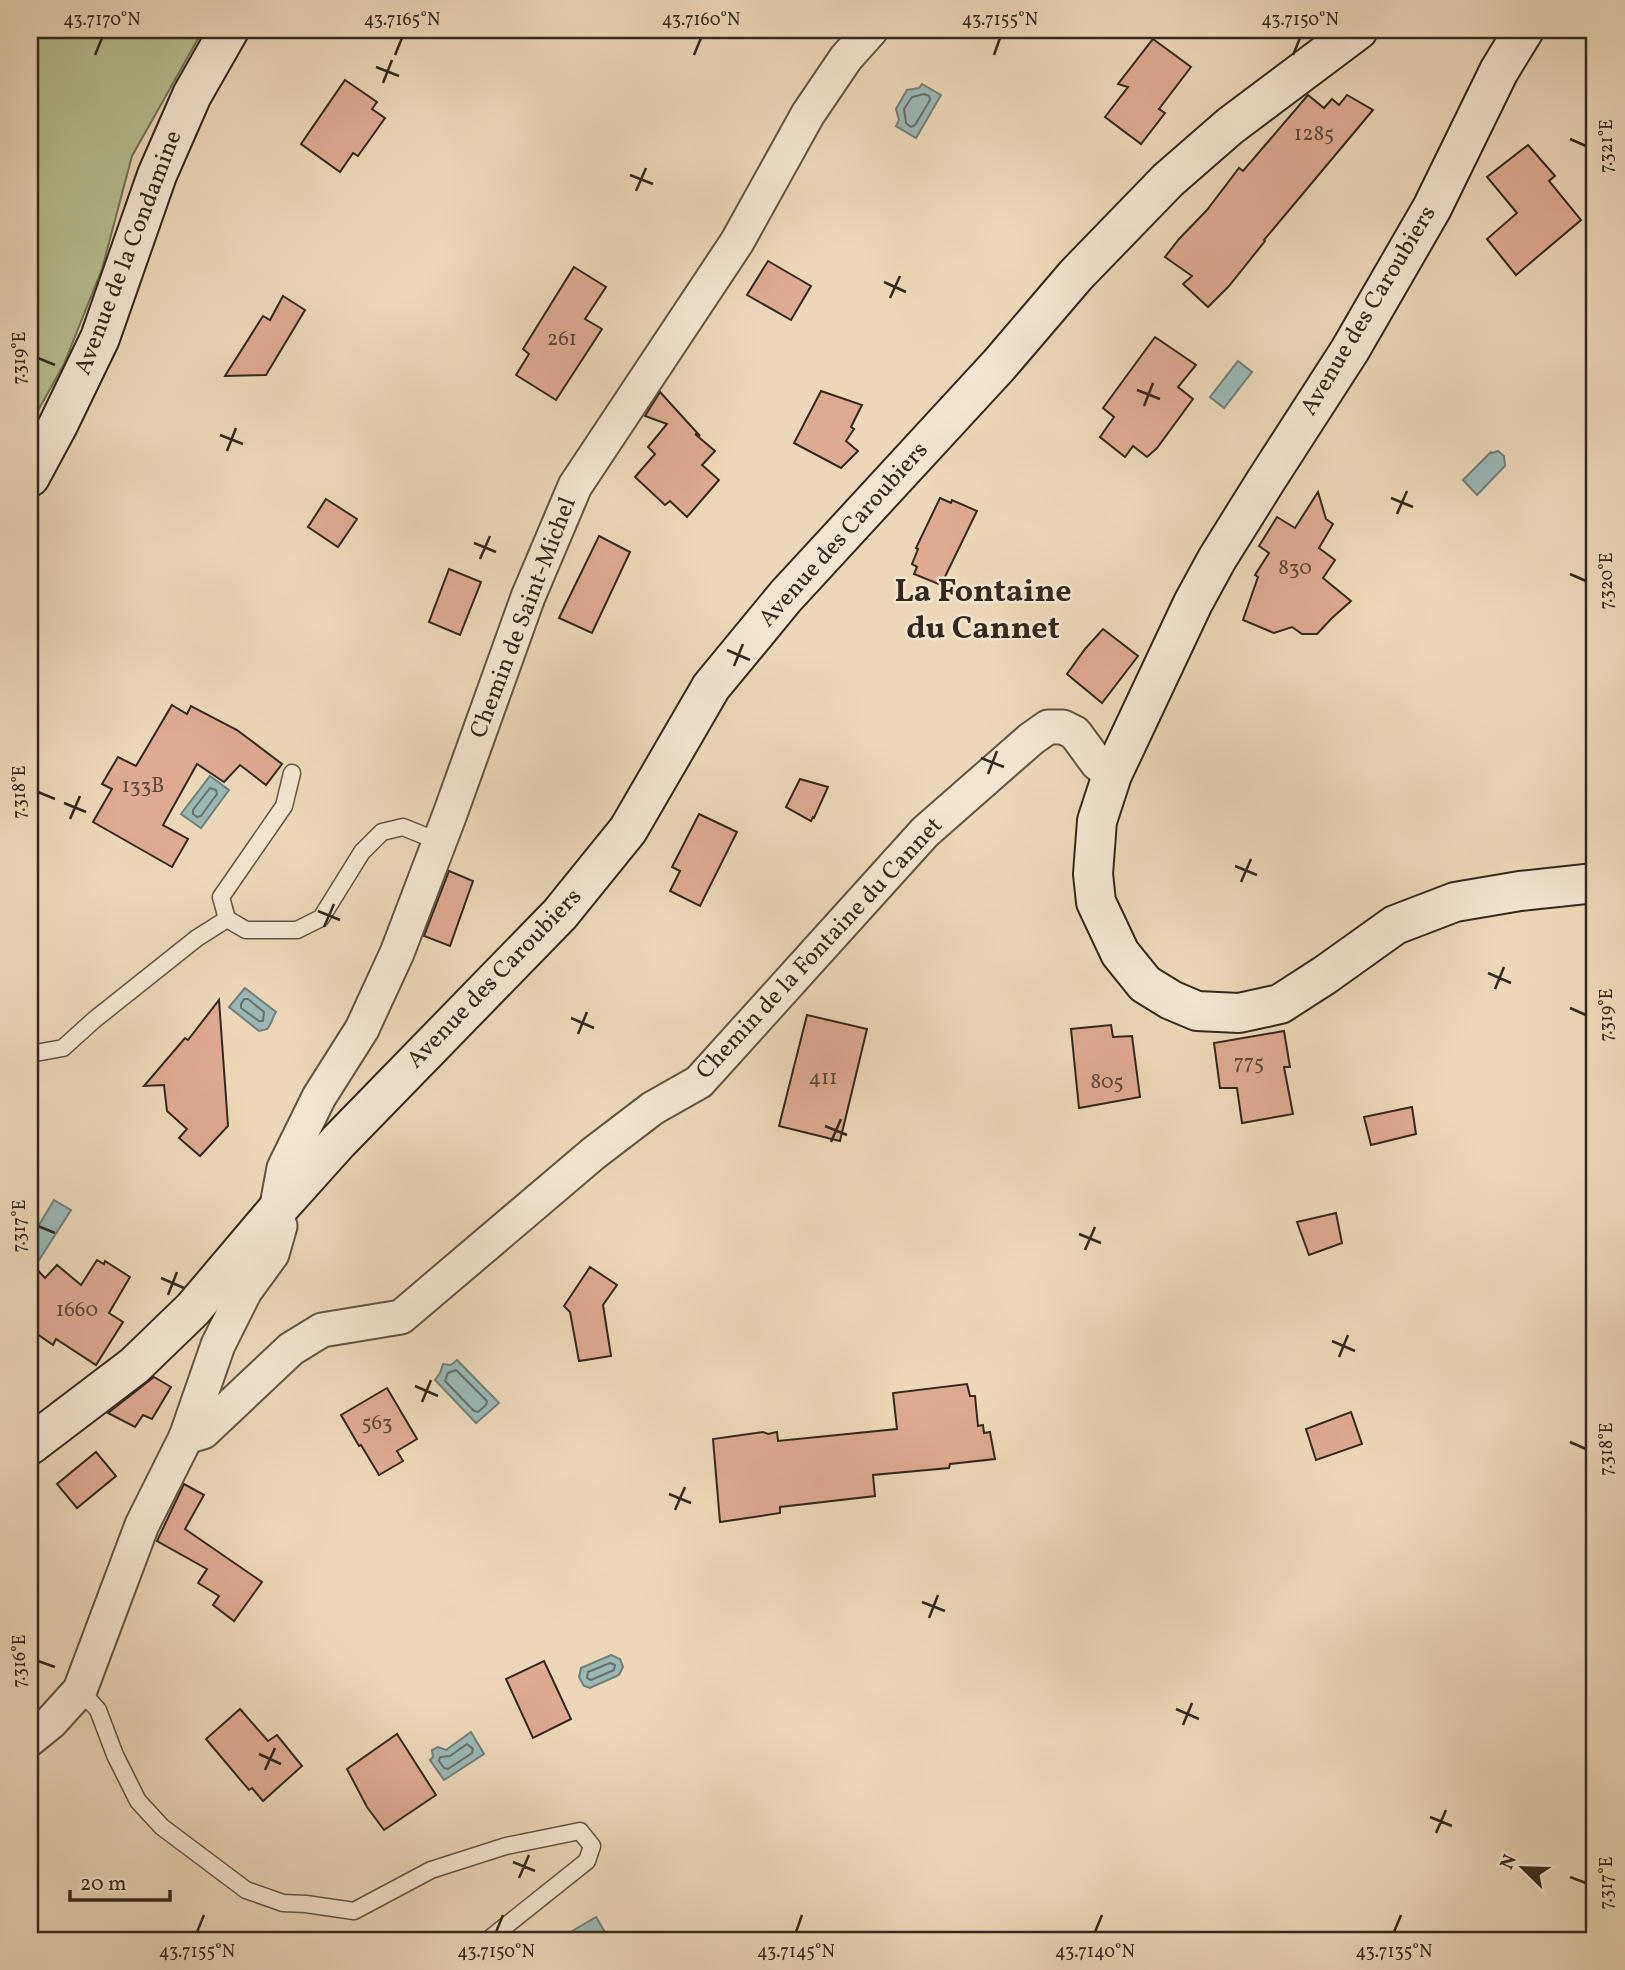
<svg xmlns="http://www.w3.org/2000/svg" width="1625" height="1970" font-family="Vollkorn,serif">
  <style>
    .green { fill: #b6bf90; stroke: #747457; stroke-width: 2 }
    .water { fill: #9bb8b7; stroke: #717f7a; stroke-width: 2 }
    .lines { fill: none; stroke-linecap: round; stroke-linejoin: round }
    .shore { stroke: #67706a; stroke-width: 2 }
    .building { fill: #deaa91; stroke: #33291e; stroke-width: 2 }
    .lane-casing { stroke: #615544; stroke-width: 19 }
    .street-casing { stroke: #615544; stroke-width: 37 }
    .secondary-casing { stroke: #33291e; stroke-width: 42 }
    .lane { stroke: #f3e6d1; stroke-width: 16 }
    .street { stroke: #f3e6d1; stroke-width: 33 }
    .secondary { stroke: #f3e6d1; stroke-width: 38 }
    .ticks { fill: none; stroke: #33291e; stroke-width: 2.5 }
    .labels { text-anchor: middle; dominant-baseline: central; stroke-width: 5; stroke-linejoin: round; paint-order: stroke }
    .number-label { font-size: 21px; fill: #5e493b }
    .street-label { font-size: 24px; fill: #33291e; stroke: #f3e6d1 }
    .district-label { font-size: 32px; font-weight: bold; fill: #33291e; stroke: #f3e6d1 }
    .neatline { fill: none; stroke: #33291e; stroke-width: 2.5 }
    .ticks-label { font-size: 18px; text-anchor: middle; fill: #33291e }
  </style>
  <rect width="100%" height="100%" fill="#ecd8b8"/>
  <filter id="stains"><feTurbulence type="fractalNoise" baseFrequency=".00286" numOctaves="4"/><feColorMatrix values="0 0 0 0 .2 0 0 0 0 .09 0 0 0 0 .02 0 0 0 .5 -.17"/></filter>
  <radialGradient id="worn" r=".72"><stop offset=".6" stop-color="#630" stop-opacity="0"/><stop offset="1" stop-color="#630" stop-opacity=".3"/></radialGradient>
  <!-- green -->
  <polygon class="green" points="30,30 203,30 132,156 102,269 64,364 30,425"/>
  <!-- water -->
  <g class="water">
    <polygon points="922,84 941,95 916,138 896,126 899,120 896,109 907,90 919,88"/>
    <polygon points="1238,361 1252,372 1224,408 1210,397"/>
    <polygon points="1498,451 1504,456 1505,466 1477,495 1463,480 1491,452 1492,453"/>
    <polygon points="210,776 229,790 201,828 181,814"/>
    <path d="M245,988L276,1012C272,1018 272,1024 267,1029L259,1031L229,1007Z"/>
    <polygon points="54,1200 71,1210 39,1260 30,1254 30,1240"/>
    <polygon points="457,1360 499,1403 476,1423 435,1380 440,1373 443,1364 451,1365"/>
    <polygon points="611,1655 620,1659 623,1667 619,1675 590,1688 584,1686 579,1677 581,1668"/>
    <polygon points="471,1732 484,1754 444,1780 430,1760 433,1757 432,1750 438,1747 446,1750"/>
    <polygon points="596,1917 608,1937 603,1940 557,1940"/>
  </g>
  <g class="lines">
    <!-- shore -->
    <g class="shore">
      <polygon points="924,94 929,96 930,100 915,125 911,127 906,123 904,109 912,97"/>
      <polygon points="210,788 216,790 217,794 201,816 197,817 193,814 193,810"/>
      <polygon points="244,999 248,999 264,1012 263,1021 259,1021 241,1008 241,1004"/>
      <polygon points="456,1370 487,1401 486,1405 478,1412 474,1411 445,1381 448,1373"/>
      <polygon points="610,1663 615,1665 614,1670 591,1680 587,1678 588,1672"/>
      <polygon points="467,1744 473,1749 472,1753 448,1769 444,1768 439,1761 440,1757 450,1756"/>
    </g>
  </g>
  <!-- building -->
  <g class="building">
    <polygon points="1153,39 1191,67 1159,109 1165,113 1141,144 1105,117 1128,87 1118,84"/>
    <polygon points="345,80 377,102 372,109 385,118 358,156 353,153 340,172 301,144"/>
    <polygon points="1308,95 1324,108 1332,99 1339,105 1347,95 1373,110 1264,240 1265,241 1229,286 1208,307 1183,284 1192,276 1165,257 1179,239 1207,210 1239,168 1243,171"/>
    <polygon points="1528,145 1555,176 1549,181 1581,220 1516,275 1487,239 1517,213 1487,177"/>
    <polygon points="768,261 811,286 791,320 747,295"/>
    <polygon points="574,267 606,287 585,319 602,329 556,400 516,375 529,354 523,349"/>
    <polygon points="283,296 305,310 266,375 225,376 263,316 270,320"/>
    <polygon points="1155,337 1196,365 1178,387 1193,399 1157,448 1147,457 1133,446 1125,457 1100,437 1114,417 1103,408"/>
    <polygon points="821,391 862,405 851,427 854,429 846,441 858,451 841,468 794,443"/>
    <polygon points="660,392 700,436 695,434 715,451 702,465 719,480 687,517 670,501 665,505 635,477 655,454 648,447 667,424 645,416"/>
    <polygon points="1318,492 1326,519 1333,524 1319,548 1335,560 1323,578 1351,601 1332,618 1317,634 1302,634 1292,627 1274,633 1243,620 1258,577 1255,575 1269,553 1259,546 1277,517 1295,528"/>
    <polygon points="940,498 951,503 952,500 977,511 941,585 914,574 917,567 912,564 918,549 916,548"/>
    <polygon points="326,499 357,519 338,547 308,527"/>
    <polygon points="599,536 630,552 592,633 559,618"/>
    <polygon points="449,569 481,582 460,635 429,622"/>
    <polygon points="1103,629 1138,656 1102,703 1067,674 1085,649"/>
    <polygon points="172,705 187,714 191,706 237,730 282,764 266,785 240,765 224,782 197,764 163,825 188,839 172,867 93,822 112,789 102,784 118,757 136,766"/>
    <polygon points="800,779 828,787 814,818 813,817 811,821 786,807"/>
    <polygon points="699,814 737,832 700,906 670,891 680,871 672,867"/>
    <polygon points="449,871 473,881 450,946 424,936"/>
    <polygon points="219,1000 228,1126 200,1156 179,1138 187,1129 167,1111 164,1085 144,1086 185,1038 188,1040"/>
    <polygon points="807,1015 867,1029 840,1141 779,1126"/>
    <polygon points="1111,1025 1113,1037 1132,1036 1140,1097 1079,1108 1071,1029"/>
    <polygon points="1284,1031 1290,1067 1284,1067 1293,1114 1242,1123 1237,1088 1220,1088 1214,1043"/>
    <polygon points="1412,1107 1416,1134 1371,1145 1364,1117"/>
    <polygon points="1336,1213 1342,1243 1309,1255 1297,1222"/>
    <polygon points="97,1260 104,1264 105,1261 130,1277 109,1313 123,1322 96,1365 56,1339 53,1345 30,1329 30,1262 45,1278 57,1265 81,1285"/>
    <polygon points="590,1267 617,1285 603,1305 611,1356 579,1361 570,1312 564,1306"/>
    <polygon points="154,1377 171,1387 152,1419 143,1415 135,1427 108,1413"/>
    <polygon points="967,1384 970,1396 975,1396 978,1426 983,1425 984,1433 990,1432 995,1459 950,1464 949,1468 873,1475 875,1496 780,1507 780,1513 720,1522 713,1439 763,1432 768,1434 777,1432 778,1441 897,1429 893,1393"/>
    <polygon points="387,1388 417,1439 397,1451 403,1461 379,1475 361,1445 359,1446 341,1415"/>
    <polygon points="1351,1412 1362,1444 1316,1460 1306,1429"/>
    <polygon points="96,1452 116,1476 77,1508 57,1484"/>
    <polygon points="184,1484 204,1495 185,1529 262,1582 234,1621 213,1605 219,1596 198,1583 207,1569 157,1541"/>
    <polygon points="544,1661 571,1719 533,1738 506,1679"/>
    <polygon points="240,1709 268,1741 277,1735 302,1766 263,1801 252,1788 249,1790 206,1739"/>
    <polygon points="397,1734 436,1795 384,1830 367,1807 347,1769"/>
  </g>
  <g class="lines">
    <defs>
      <g id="lane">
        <polyline points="292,773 284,806 221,897 227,919 246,930 297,930 321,918 362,852 382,832 403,827 440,842"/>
        <polyline points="30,1054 63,1048 94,1020 197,938 227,919"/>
        <polyline points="80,1690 98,1710 115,1755 138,1801 162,1827 246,1890 283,1903 306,1904 354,1911 431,1870 506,1846 580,1831 592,1846 587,1861 488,1940"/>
      </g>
      <g id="street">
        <polyline points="186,1437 218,1345 245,1291 272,1254 280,1226 276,1211 284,1168 319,1097 362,1029 397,953 450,814 528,597 575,486 737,242 808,114 846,58 871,30"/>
        <polyline points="30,1739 51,1722 80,1690 142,1525 186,1437 203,1432 291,1349 322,1330 401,1317 594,1153 653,1108 699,1082 925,832 1031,739 1048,727 1063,727 1075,733 1097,763 1112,775"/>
      </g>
      <g id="secondary">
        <polyline points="1524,30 1499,71 1432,208 1350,350 1265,482 1217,559 1193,603 1112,775 1097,821 1093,874 1096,902 1120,953 1145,984 1171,1000 1197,1011 1239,1013 1280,1004 1325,975 1395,925 1455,902 1520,891 1595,883"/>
        <polyline points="30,477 58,425 100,338 157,175 192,95 229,30"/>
        <polyline points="30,1445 134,1366 193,1309 276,1211 338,1142 560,914 628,830 711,687 786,596 999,365 1076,275 1168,180 1230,126 1358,30"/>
      </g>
    </defs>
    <!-- lane casing -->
    <use href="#lane" class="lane-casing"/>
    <!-- street casing -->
    <use href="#street" class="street-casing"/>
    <!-- secondary casing -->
    <use href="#secondary" class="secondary-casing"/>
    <!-- lane -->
    <use href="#lane" class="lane"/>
    <!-- street -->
    <use href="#street" class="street"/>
    <!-- secondary -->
    <use href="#secondary" class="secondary"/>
  </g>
  <!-- ticks -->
  <path class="ticks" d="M95,55L102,38M395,55L402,38M694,55L701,38M994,55L1000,38M1293,55L1300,38M376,67L399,76M383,83L392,60M1570,139L1586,146M630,175L653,184M636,191L646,168M884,282L906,292M890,298L900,276M38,358L55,365M1137,390L1160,399M1144,406L1153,383M220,435L243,444M227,451L236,428M1391,498L1413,507M1397,514L1407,491M474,543L496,552M480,559L490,536M1570,574L1586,581M727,650L750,660M734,666L743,644M981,758L1004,767M988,774L997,751M38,792L55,799M64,803L86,812M70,819L80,796M1235,866L1257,875M1241,882L1251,859M318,911L340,920M324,927L334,904M1488,973L1511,983M1495,989L1504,967M1570,1008L1586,1015M571,1018L594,1028M578,1034L587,1012M825,1126L847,1135M831,1142L841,1119M38,1226L55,1233M1079,1234L1101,1243M1085,1250L1095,1227M161,1278L184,1288M168,1295L177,1272M1332,1341L1355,1351M1339,1357L1348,1335M415,1386L438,1396M422,1402L431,1380M1570,1442L1586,1449M669,1494L691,1503M675,1510L685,1487M922,1602L945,1611M929,1618L938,1595M38,1661L55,1667M1176,1709L1199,1719M1183,1725L1192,1703M259,1754L281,1764M265,1770L275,1748M1430,1817L1452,1826M1436,1833L1446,1810M513,1862L535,1871M1570,1877L1586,1883M519,1878L529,1855M197,1932L204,1915M496,1932L503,1915M796,1932L802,1915M1095,1932L1102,1915M1394,1932L1401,1915"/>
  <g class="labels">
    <!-- number labels -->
    <g class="number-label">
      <text x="1314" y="134">1285</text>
      <text x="562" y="339">261</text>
      <text x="1295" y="568">830</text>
      <text x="143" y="786">133B</text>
      <text x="1249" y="1063">775</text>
      <text x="823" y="1078">411</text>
      <text x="1107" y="1082">805</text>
      <text x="77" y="1310">1660</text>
      <text x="377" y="1423">563</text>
    </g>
    <!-- street labels -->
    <g class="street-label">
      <text transform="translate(129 253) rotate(-69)">Avenue de la Condamine</text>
      <text transform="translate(1369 311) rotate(-59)">Avenue des Caroubiers</text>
      <text transform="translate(844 535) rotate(-48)">Avenue des Caroubiers</text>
      <text transform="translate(524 618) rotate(-69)">Chemin de Saint-Michel</text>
      <text transform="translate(820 949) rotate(-47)">Chemin de la Fontaine du Cannet</text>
      <text transform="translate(495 979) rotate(-46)">Avenue des Caroubiers</text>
    </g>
    <!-- district labels -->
    <g class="district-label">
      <text x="983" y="593">La Fontaine<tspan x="983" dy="37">du Cannet</tspan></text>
    </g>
  </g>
  <!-- margin -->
  <rect width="1625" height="1970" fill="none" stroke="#ecd8b8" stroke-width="77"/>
  <!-- north arrow -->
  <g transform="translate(1523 1868) rotate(293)" stroke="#f3e6d1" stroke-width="5" paint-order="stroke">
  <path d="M0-5L12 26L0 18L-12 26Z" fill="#33291e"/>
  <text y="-10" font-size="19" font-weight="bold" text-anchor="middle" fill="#33291e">N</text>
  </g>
  <!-- scale -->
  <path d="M70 1890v10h100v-10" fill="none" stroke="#33291e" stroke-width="3.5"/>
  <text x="80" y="1890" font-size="21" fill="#33291e" stroke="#f3e6d1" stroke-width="5" paint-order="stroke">20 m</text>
  <rect x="38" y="38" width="1548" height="1894" class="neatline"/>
  <g class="ticks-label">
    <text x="102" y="25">43.7170°N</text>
    <text x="402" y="25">43.7165°N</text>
    <text x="701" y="25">43.7160°N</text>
    <text x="1000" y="25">43.7155°N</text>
    <text x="1300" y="25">43.7150°N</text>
    <text transform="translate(1606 146) rotate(-90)" y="6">7.321°E</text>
    <text transform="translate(19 358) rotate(-90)" y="6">7.319°E</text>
    <text transform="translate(1606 581) rotate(-90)" y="6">7.320°E</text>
    <text transform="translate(19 792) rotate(-90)" y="6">7.318°E</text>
    <text transform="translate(1606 1015) rotate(-90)" y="6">7.319°E</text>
    <text transform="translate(19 1226) rotate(-90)" y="6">7.317°E</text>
    <text transform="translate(1606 1449) rotate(-90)" y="6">7.318°E</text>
    <text transform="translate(19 1661) rotate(-90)" y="6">7.316°E</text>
    <text transform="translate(1606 1883) rotate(-90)" y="6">7.317°E</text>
    <text x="197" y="1957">43.7155°N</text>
    <text x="496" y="1957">43.7150°N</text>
    <text x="796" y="1957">43.7145°N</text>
    <text x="1095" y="1957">43.7140°N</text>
    <text x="1394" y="1957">43.7135°N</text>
  </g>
  <rect width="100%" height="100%" filter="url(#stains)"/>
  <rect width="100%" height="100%" fill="url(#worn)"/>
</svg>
